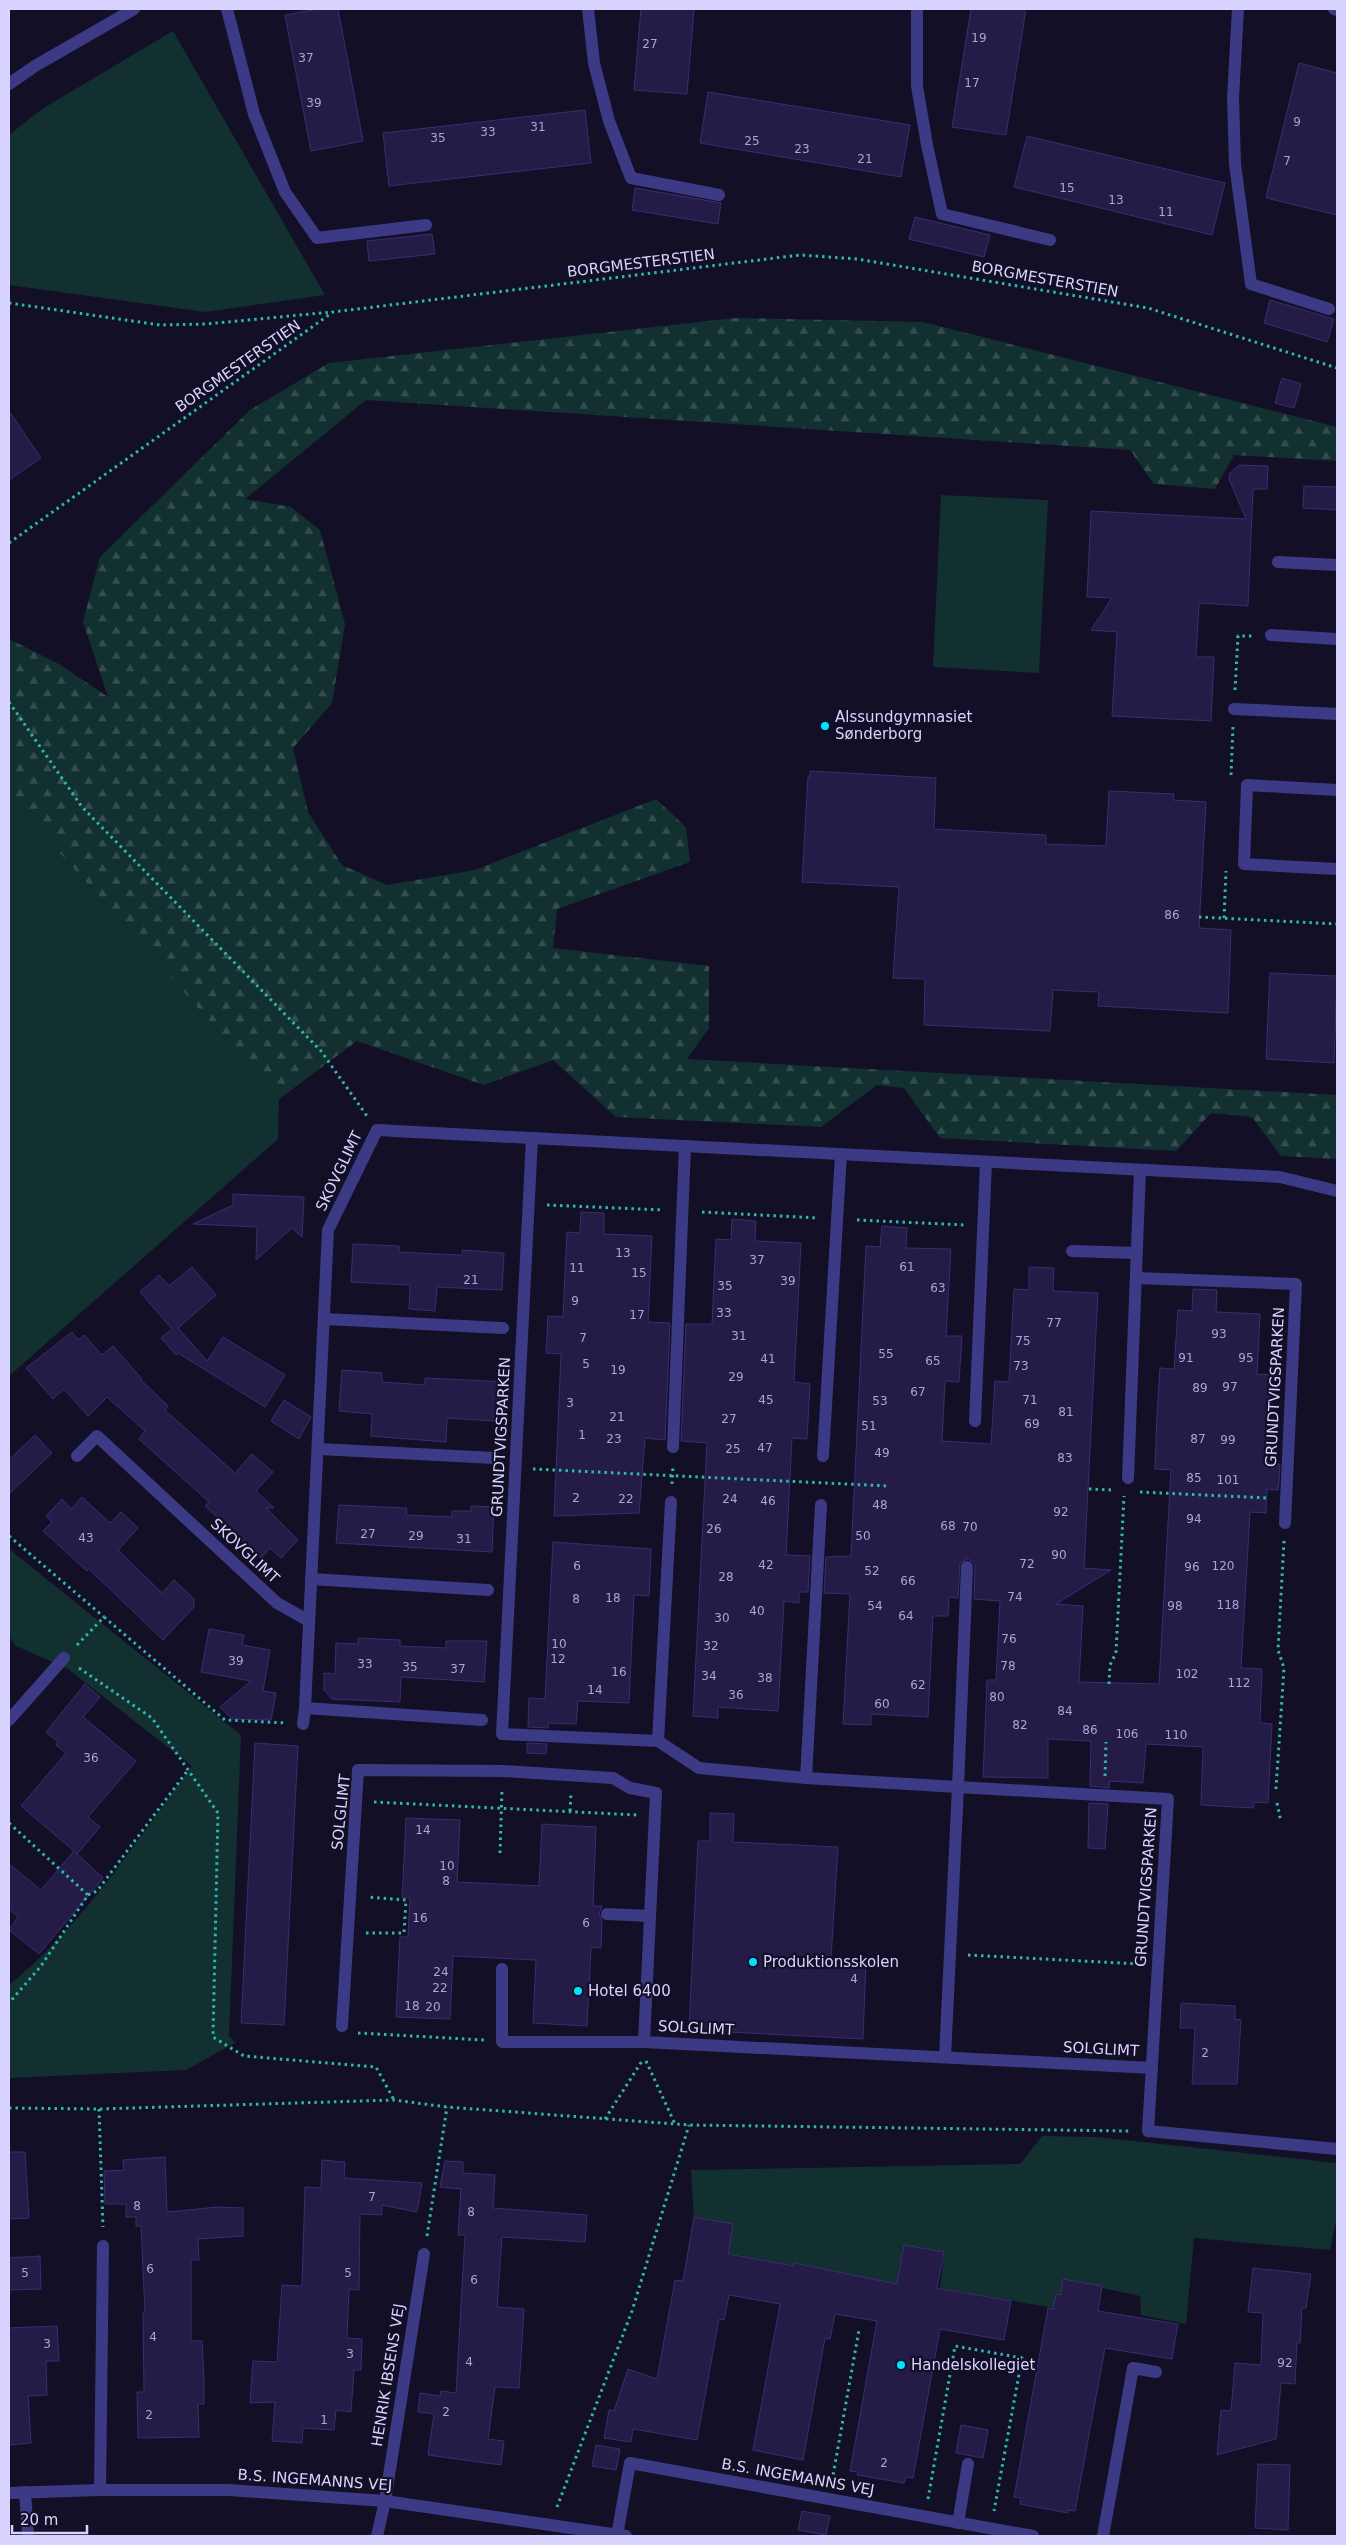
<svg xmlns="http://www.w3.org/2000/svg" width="1346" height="2545" font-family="'DejaVu Sans',sans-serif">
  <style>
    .green { fill: #12302f }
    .forest { fill: url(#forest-firs) }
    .building { fill: #241b47; stroke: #3b2d73 }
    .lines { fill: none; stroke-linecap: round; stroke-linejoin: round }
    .path { stroke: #2fb8b0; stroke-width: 3; stroke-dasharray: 2.5 4; stroke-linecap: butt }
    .minor { stroke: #3d3a85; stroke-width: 12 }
    .poi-dot { fill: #00e5ff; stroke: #130f26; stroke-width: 2 }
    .labels { text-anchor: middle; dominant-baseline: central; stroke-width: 4.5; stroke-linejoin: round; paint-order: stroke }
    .number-label { font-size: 12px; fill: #aca6d1 }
    .street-label { font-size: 15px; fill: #d9d4ff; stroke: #130f26 }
    .poi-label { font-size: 15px; fill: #d9d4ff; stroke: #130f26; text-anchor: start }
  </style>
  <defs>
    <pattern id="forest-firs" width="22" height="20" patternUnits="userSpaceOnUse" patternTransform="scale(1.25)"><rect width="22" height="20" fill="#12302f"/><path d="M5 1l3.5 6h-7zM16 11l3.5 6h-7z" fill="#344d4e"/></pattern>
  </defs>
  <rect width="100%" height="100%" fill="#130f26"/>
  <!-- green -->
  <g class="green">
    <polygon points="173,31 325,295 205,312 9,285 9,135 42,109"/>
    <polygon points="941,495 1048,500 1039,673 933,667"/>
    <polygon points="9,796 279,1099 278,1139 9,1376"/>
    <path d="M9,1549L241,1735L229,2036L235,2043L186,2070L9,2078V1985C81,1928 137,1840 192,1766L68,1669L16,1646L9,1636Z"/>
    <polygon points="1042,2136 1097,2137 1337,2163 1337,2217 1330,2250 1194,2238 1186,2324 1141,2315 1140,2296 1064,2280 1059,2309 940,2288 944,2254 906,2247 899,2285 728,2254 694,2220 691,2170 1020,2164"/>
  </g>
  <!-- forest -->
  <polygon class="forest" points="735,318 923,322 1337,427 1337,461 1234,455 1215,489 1154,484 1130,450 366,400 245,499 291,507 320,530 345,624 332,703 293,748 308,812 342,865 387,885 475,870 656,799 686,827 690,862 557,909 553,948 709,966 709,1028 687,1059 1337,1095 1337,1159 1281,1156 1252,1117 1211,1113 1176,1151 940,1138 904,1088 877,1085 821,1127 616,1117 553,1060 484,1085 357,1041 279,1099 9,796 9,639 59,664 108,697 83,622 100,557 250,410 329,363"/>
  <!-- building -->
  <g class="building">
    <polygon points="318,9 338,9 363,141 311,151 285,15"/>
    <polygon points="641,9 694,9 687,94 634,90"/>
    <polygon points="971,9 1026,9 1006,135 952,127"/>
    <polygon points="1299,63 1337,73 1337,215 1266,198"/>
    <polygon points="708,92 910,125 901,177 700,143"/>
    <polygon points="585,110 591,163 389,186 383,133"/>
    <polygon points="1027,136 1225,183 1212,235 1014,187"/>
    <polygon points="635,188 721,203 718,224 632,210"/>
    <polygon points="915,217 990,235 984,257 909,239"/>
    <polygon points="432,234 435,254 369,261 367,241"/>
    <polygon points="1270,300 1334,319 1327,342 1264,323"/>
    <polygon points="1282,378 1301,384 1294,408 1275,403"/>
    <polygon points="9,411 41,458 9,480"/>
    <polygon points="1239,465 1268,466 1267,489 1253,489 1248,606 1199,603 1196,657 1214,657 1211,721 1112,716 1117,632 1091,630 1112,598 1087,597 1091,511 1246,519 1229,479 1230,473"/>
    <polygon points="1304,486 1337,487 1337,510 1303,508"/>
    <polygon points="810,771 936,778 934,829 1046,835 1046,844 1106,846 1109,791 1174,794 1173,800 1206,802 1199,928 1231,930 1228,1013 1098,1006 1099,992 1053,990 1050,1031 924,1025 925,979 893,978 899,887 802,882 808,777 810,777"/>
    <polygon points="1270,973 1337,976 1334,1063 1266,1059"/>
    <polygon points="233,1194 304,1197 302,1237 292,1228 256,1260 257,1227 193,1224 233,1205"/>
    <polygon points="581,1212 604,1213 604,1234 652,1236 648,1322 670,1323 665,1440 645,1438 639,1513 554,1516 561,1354 546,1353 548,1316 563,1317 567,1232 580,1233"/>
    <polygon points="732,1219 756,1221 755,1241 801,1243 794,1382 810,1384 807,1439 792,1438 786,1555 810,1556 808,1592 799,1592 799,1603 784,1601 778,1711 718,1707 718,1718 693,1716 707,1443 681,1441 686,1324 712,1324 716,1239 731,1240"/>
    <polygon points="882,1226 907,1228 906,1248 951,1249 946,1336 962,1336 959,1382 945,1381 942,1441 991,1444 995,1381 1009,1382 1014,1289 1029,1290 1029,1267 1054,1268 1053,1291 1098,1293 1084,1568 1111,1570 1056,1604 1083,1606 1079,1682 1159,1684 1171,1470 1155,1469 1157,1416 1160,1368 1174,1369 1178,1310 1192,1311 1193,1289 1217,1290 1216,1312 1260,1314 1257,1374 1272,1375 1268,1464 1280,1464 1279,1481 1278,1490 1267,1489 1266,1513 1250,1512 1241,1668 1262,1669 1260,1723 1272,1724 1268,1803 1254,1802 1253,1808 1201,1805 1203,1747 1146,1744 1143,1783 1110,1781 1109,1788 1090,1786 1091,1741 1048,1739 1048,1778 983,1777 987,1680 996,1680 1000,1601 974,1599 975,1567 974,1563 968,1559 960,1563 958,1598 949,1597 948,1616 933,1616 928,1717 871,1714 871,1725 843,1724 850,1594 824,1593 826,1557 851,1556 866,1246 880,1247"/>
    <polygon points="353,1244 399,1246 399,1252 436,1254 462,1255 462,1250 504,1253 502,1290 437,1287 435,1311 409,1309 410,1285 351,1282"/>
    <polygon points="192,1267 216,1295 178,1328 207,1361 223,1337 285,1375 265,1407 178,1353 176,1355 161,1338 172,1329 140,1292 159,1275 169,1286"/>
    <polygon points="72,1332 78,1340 84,1335 102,1355 113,1346 142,1379 141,1380 168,1406 165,1410 235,1473 252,1454 273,1472 256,1491 274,1508 266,1508 298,1540 281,1558 270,1548 261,1558 240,1539 205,1506 209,1502 139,1439 145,1431 107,1397 88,1416 64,1389 53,1399 26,1368"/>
    <polygon points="342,1370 382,1373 382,1382 425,1385 425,1378 506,1382 505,1411 494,1410 494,1421 447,1418 446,1442 371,1436 372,1414 339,1411"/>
    <polygon points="284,1400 311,1417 299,1439 271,1421"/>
    <polygon points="35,1435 52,1453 9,1494 9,1460"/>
    <polygon points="82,1497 110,1523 121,1512 138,1528 118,1550 162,1593 174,1580 194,1599 194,1607 163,1640 89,1569 87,1571 43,1531 52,1522 46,1516 62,1499 71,1509"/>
    <polygon points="339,1505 407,1508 406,1515 452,1517 452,1511 471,1511 471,1506 494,1507 492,1552 336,1543"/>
    <polygon points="553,1542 651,1549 649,1596 634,1595 629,1703 578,1701 576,1724 548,1723 548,1728 528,1727 529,1698 545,1699"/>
    <polygon points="209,1629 244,1635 242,1645 270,1650 263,1691 276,1693 271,1720 232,1719 220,1707 251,1681 201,1672"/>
    <polygon points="358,1638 400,1640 400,1646 446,1648 446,1641 487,1641 484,1682 401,1677 400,1702 332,1699 324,1690 324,1673 335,1674 336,1643 358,1644"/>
    <polygon points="85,1684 100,1697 83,1717 136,1761 88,1817 100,1827 77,1854 75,1852 103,1878 39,1954 9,1930 18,1917 9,1909 9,1864 41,1890 74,1851 21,1806 66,1753 56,1745 58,1742 46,1732"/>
    <polygon points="255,1743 298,1746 284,2025 241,2023"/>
    <polygon points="527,1743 547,1744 546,1754 527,1753"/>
    <polygon points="1089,1803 1108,1804 1105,1849 1088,1848"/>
    <polygon points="710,1813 734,1814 733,1842 838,1847 831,1958 866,1960 863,2039 689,2030 698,1841 710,1841"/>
    <polygon points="406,1818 460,1820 457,1882 539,1886 542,1824 596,1827 593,1906 602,1906 599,1914 602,1920 601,1948 591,1947 587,2026 533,2023 536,1960 453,1956 450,2019 396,2017 400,1937 408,1937 410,1898 402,1898"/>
    <polygon points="1181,2003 1235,2006 1235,2019 1241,2020 1237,2084 1192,2084 1195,2028 1180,2028"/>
    <polygon points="9,2152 25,2152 29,2218 9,2219"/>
    <polygon points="165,2157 167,2212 218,2207 243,2208 243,2236 198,2239 199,2260 191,2260 191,2341 202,2341 204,2378 204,2404 198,2404 199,2437 138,2438 137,2392 144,2392 143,2312 145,2312 141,2226 136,2226 136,2217 126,2217 126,2204 105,2204 104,2171 124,2170 123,2160"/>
    <polygon points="322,2160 345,2162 344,2178 422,2183 417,2212 382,2205 382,2215 360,2214 359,2290 349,2289 347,2338 362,2339 361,2370 354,2370 351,2412 336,2410 334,2430 303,2428 302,2443 272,2441 275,2402 250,2403 253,2361 277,2362 282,2285 302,2286 305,2187 321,2188"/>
    <polygon points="445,2161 463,2162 463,2173 495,2175 493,2208 587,2215 585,2242 502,2237 497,2307 524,2309 519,2388 495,2387 488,2439 504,2441 501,2465 428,2455 434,2414 418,2412 420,2393 440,2396 441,2391 456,2393 465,2235 458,2235 461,2189 440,2187"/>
    <polygon points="694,2217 733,2224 728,2254 793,2266 794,2263 897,2284 904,2245 944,2252 937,2288 1011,2301 1004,2340 940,2329 913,2478 906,2477 904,2483 857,2475 858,2472 850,2471 877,2321 835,2314 830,2339 825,2338 803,2460 753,2450 780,2304 729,2295 724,2320 719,2319 697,2440 633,2429 631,2442 604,2438 609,2410 614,2411 628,2369 657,2379 675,2280 683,2281"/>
    <polygon points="40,2256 41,2289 9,2290 9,2258"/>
    <polygon points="1253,2268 1311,2274 1306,2308 1302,2308 1300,2343 1297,2343 1295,2384 1281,2383 1276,2439 1217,2455 1221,2410 1231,2411 1235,2363 1261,2365 1263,2313 1248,2312"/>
    <polygon points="1063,2279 1102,2286 1098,2311 1178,2324 1172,2359 1105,2348 1075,2511 1068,2510 1068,2513 1020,2504 1021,2498 1014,2497 1048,2308 1053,2309 1056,2294 1061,2295"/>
    <polygon points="57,2326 59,2361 46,2361 47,2395 28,2396 31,2443 9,2445 9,2328"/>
    <polygon points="961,2425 988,2430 983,2458 956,2453"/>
    <polygon points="596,2445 620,2449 616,2470 592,2466"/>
    <polygon points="1258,2464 1290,2465 1288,2530 1255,2528"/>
    <polygon points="802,2511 830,2516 826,2535 798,2530"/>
  </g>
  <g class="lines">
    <!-- path -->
    <g class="path">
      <polyline points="9,303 160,325 206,324 332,312"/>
      <polyline points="9,543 333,312 800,255 857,259 1148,308 1337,368"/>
      <polyline points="1235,690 1238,636 1252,636"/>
      <polyline points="9,702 82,807 321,1051 367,1116"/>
      <polyline points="1231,775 1233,726"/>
      <polyline points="1199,917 1337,924"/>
      <polyline points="1224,918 1226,871"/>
      <polyline points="547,1205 663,1210"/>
      <polyline points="702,1212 818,1218"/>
      <polyline points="857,1220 965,1225"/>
      <polyline points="533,1469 888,1486"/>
      <polyline points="672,1484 673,1465"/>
      <polyline points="1089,1489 1113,1490"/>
      <polyline points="1140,1492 1268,1498"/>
      <polyline points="9,1536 104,1617"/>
      <polyline points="77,1645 104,1617 225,1720 286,1723"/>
      <polyline points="79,1668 152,1718 218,1813 213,2037 244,2056 376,2067 394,2100"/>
      <polyline points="1109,1684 1110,1665 1116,1653 1124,1496"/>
      <polyline points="1105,1776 1106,1742"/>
      <polyline points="1276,1789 1284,1668 1278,1650 1284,1541"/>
      <polyline points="374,1802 637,1815"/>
      <polyline points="1277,1803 1281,1822"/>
      <polyline points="570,1811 571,1794"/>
      <polyline points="9,1823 88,1895 41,1966 9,2003"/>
      <polyline points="500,1853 502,1789"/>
      <polyline points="88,1895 97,1891 188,1770"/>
      <polyline points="366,1933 404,1933 406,1900 367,1897"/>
      <polyline points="968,1955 1139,1964"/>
      <polyline points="358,2033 484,2040"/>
      <polyline points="646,2061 675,2124"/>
      <polyline points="9,2108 99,2109 394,2100 447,2107 689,2125 1129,2131"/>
      <polyline points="99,2109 103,2227"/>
      <polyline points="605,2119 642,2061"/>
      <polyline points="427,2236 447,2107"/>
      <polyline points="832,2481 859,2330"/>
      <polyline points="928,2499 955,2346 1022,2358 994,2511"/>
      <polyline points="557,2507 632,2311 689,2125"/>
    </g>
    <!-- minor -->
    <g class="minor">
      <polyline points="227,9 254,114 285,192 317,238 426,225"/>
      <polyline points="588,9 594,63 609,121 631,178 719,195"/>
      <polyline points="917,9 917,86 927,145 942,214 1050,240"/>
      <polyline points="1238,9 1233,98 1235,164 1251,284 1329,309"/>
      <polyline points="1334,9 1337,10"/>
      <polyline points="9,84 35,66 134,9"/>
      <polyline points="1278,562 1337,565"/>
      <polyline points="1271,635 1337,639"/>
      <polyline points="1234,709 1337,714"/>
      <polyline points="1337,790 1247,785 1244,864 1337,869"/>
      <polyline points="532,1138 502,1734 658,1741 699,1768 806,1778 958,1787 945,2057"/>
      <polyline points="1072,1251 1137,1253"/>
      <polyline points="1136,1278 1296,1284 1285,1523"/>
      <polyline points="325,1319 503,1328"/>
      <polyline points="975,1421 986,1162"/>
      <polyline points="673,1447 685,1146"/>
      <polyline points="319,1449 495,1458"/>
      <polyline points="77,1456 97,1436 277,1603 309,1621"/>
      <polyline points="823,1456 841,1154"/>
      <polyline points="1128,1478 1140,1170"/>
      <polyline points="967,1567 958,1787 1168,1799 1148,2131 1337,2149"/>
      <polyline points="311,1579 488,1590"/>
      <polyline points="9,1720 64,1658"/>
      <polyline points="482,1720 305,1708 328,1230 377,1130 1280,1177 1337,1191"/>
      <polyline points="303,1724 305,1708"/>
      <polyline points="658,1741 671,1502"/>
      <polyline points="806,1778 821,1505"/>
      <polyline points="607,1914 650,1916"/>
      <polyline points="502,1969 502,2042 644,2042"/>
      <polyline points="342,2026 358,1770 503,1771 613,1778 630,1788 656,1793 644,2042 1152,2068"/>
      <polyline points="100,2490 103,2246"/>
      <polyline points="25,2492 28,2536"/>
      <polyline points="9,2493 100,2490 228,2490 385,2501 626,2536"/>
      <polyline points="958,2523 968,2464"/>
      <polyline points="617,2535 630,2463 1033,2536"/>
      <polyline points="377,2536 385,2501 424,2254"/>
      <polyline points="1103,2536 1133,2368 1156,2372"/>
    </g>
  </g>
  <!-- markers -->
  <g class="poi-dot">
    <circle cx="825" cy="726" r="5"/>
    <circle cx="753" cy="1962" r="5"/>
    <circle cx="578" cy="1991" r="5"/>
    <circle cx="901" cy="2365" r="5"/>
  </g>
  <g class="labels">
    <!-- number labels -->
    <g class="number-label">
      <text x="979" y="38">19</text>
      <text x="650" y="44">27</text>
      <text x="306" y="58">37</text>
      <text x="972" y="83">17</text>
      <text x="314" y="103">39</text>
      <text x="1297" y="122">9</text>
      <text x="538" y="127">31</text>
      <text x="488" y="132">33</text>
      <text x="438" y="138">35</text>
      <text x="752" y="141">25</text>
      <text x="802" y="149">23</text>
      <text x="865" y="159">21</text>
      <text x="1287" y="161">7</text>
      <text x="1067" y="188">15</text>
      <text x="1116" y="200">13</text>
      <text x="1166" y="212">11</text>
      <text x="1172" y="915">86</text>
      <text x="623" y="1253">13</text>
      <text x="757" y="1260">37</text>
      <text x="907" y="1267">61</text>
      <text x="577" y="1268">11</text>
      <text x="639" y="1273">15</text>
      <text x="471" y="1280">21</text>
      <text x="788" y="1281">39</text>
      <text x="725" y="1286">35</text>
      <text x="938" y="1288">63</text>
      <text x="575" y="1301">9</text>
      <text x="724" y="1313">33</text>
      <text x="637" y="1315">17</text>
      <text x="1054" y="1323">77</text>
      <text x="1219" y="1334">93</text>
      <text x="739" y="1336">31</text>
      <text x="583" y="1338">7</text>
      <text x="1023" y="1341">75</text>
      <text x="886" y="1354">55</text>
      <text x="1186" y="1358">91</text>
      <text x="1246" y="1358">95</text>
      <text x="768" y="1359">41</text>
      <text x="933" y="1361">65</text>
      <text x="586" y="1364">5</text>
      <text x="1021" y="1366">73</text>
      <text x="618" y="1370">19</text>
      <text x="736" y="1377">29</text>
      <text x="1230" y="1387">97</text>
      <text x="1200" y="1388">89</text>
      <text x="918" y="1392">67</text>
      <text x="766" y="1400">45</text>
      <text x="1030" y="1400">71</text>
      <text x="880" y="1401">53</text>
      <text x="570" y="1403">3</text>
      <text x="1066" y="1412">81</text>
      <text x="617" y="1417">21</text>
      <text x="729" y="1419">27</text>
      <text x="1032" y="1424">69</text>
      <text x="869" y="1426">51</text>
      <text x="582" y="1435">1</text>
      <text x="614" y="1439">23</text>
      <text x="1198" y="1439">87</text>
      <text x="1228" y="1440">99</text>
      <text x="765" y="1448">47</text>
      <text x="733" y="1449">25</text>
      <text x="882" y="1453">49</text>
      <text x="1065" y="1458">83</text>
      <text x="1194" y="1478">85</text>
      <text x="1228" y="1480">101</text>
      <text x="576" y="1498">2</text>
      <text x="626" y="1499">22</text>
      <text x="730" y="1499">24</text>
      <text x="768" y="1501">46</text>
      <text x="880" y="1505">48</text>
      <text x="1061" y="1512">92</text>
      <text x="1194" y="1519">94</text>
      <text x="948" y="1526">68</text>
      <text x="970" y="1527">70</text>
      <text x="714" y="1529">26</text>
      <text x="368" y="1534">27</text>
      <text x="416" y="1536">29</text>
      <text x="863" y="1536">50</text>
      <text x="86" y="1538">43</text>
      <text x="464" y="1539">31</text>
      <text x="1059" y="1555">90</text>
      <text x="1027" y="1564">72</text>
      <text x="766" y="1565">42</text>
      <text x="577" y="1566">6</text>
      <text x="1223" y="1566">120</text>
      <text x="1192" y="1567">96</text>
      <text x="872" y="1571">52</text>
      <text x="726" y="1577">28</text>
      <text x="908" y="1581">66</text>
      <text x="1015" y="1597">74</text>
      <text x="613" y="1598">18</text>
      <text x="576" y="1599">8</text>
      <text x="1228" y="1605">118</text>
      <text x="875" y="1606">54</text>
      <text x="1175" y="1606">98</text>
      <text x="757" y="1611">40</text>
      <text x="906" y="1616">64</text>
      <text x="722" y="1618">30</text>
      <text x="1009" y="1639">76</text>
      <text x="559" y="1644">10</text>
      <text x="711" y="1646">32</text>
      <text x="558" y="1659">12</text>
      <text x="236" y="1661">39</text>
      <text x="365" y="1664">33</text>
      <text x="1008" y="1666">78</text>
      <text x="410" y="1667">35</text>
      <text x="458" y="1669">37</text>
      <text x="619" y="1672">16</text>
      <text x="1187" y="1674">102</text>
      <text x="709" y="1676">34</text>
      <text x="765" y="1678">38</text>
      <text x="1239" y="1683">112</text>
      <text x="918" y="1685">62</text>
      <text x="595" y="1690">14</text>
      <text x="736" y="1695">36</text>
      <text x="997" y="1697">80</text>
      <text x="882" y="1704">60</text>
      <text x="1065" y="1711">84</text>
      <text x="1020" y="1725">82</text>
      <text x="1090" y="1730">86</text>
      <text x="1127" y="1734">106</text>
      <text x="1176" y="1735">110</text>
      <text x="91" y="1758">36</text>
      <text x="423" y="1830">14</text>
      <text x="447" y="1866">10</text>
      <text x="446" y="1881">8</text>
      <text x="420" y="1918">16</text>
      <text x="586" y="1923">6</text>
      <text x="441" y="1972">24</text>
      <text x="854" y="1979">4</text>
      <text x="440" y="1988">22</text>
      <text x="412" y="2006">18</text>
      <text x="433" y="2007">20</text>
      <text x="1205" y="2053">2</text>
      <text x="372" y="2197">7</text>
      <text x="137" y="2206">8</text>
      <text x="471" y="2212">8</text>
      <text x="150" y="2269">6</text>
      <text x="25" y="2273">5</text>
      <text x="348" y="2273">5</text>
      <text x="474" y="2280">6</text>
      <text x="153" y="2337">4</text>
      <text x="47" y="2344">3</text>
      <text x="350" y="2354">3</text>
      <text x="469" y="2362">4</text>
      <text x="1285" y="2363">92</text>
      <text x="446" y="2412">2</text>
      <text x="149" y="2415">2</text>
      <text x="324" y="2420">1</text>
      <text x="884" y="2463">2</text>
    </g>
    <!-- street labels -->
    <g class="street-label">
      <text transform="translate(641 263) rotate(-7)">BORGMESTERSTIEN</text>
      <text transform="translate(1045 279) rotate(10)">BORGMESTERSTIEN</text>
      <text transform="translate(238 366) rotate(-35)">BORGMESTERSTIEN</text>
      <text transform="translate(339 1171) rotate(-64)">SKOVGLIMT</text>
      <text transform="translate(1275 1387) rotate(-87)">GRUNDTVIGSPARKEN</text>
      <text transform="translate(501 1437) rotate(-87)">GRUNDTVIGSPARKEN</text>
      <text transform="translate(245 1551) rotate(43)">SKOVGLIMT</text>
      <text transform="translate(341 1812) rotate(-84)">SOLGLIMT</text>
      <text transform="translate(1146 1887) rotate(-86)">GRUNDTVIGSPARKEN</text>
      <text transform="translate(696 2028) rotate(3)">SOLGLIMT</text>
      <text transform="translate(1101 2049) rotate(3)">SOLGLIMT</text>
      <text transform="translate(388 2375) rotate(-81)">HENRIK IBSENS VEJ</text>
      <text transform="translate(798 2477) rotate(10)">B.S. INGEMANNS VEJ</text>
      <text transform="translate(315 2480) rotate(4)">B.S. INGEMANNS VEJ</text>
    </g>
    <!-- poi labels -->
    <g class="poi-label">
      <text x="835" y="717">Alssundgymnasiet<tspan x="835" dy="17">Sønderborg</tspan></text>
      <text x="763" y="1962">Produktionsskolen</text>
      <text x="588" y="1991">Hotel 6400</text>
      <text x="911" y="2365">Handelskollegiet</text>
    </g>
  </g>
  <!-- border -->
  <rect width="1346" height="2545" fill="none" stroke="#d9d4ff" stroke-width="20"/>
  <!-- scale -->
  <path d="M12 2525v8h75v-8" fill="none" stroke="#d9d4ff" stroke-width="2.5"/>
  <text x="20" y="2525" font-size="15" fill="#d9d4ff" stroke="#130f26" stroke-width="4" paint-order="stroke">20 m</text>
</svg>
